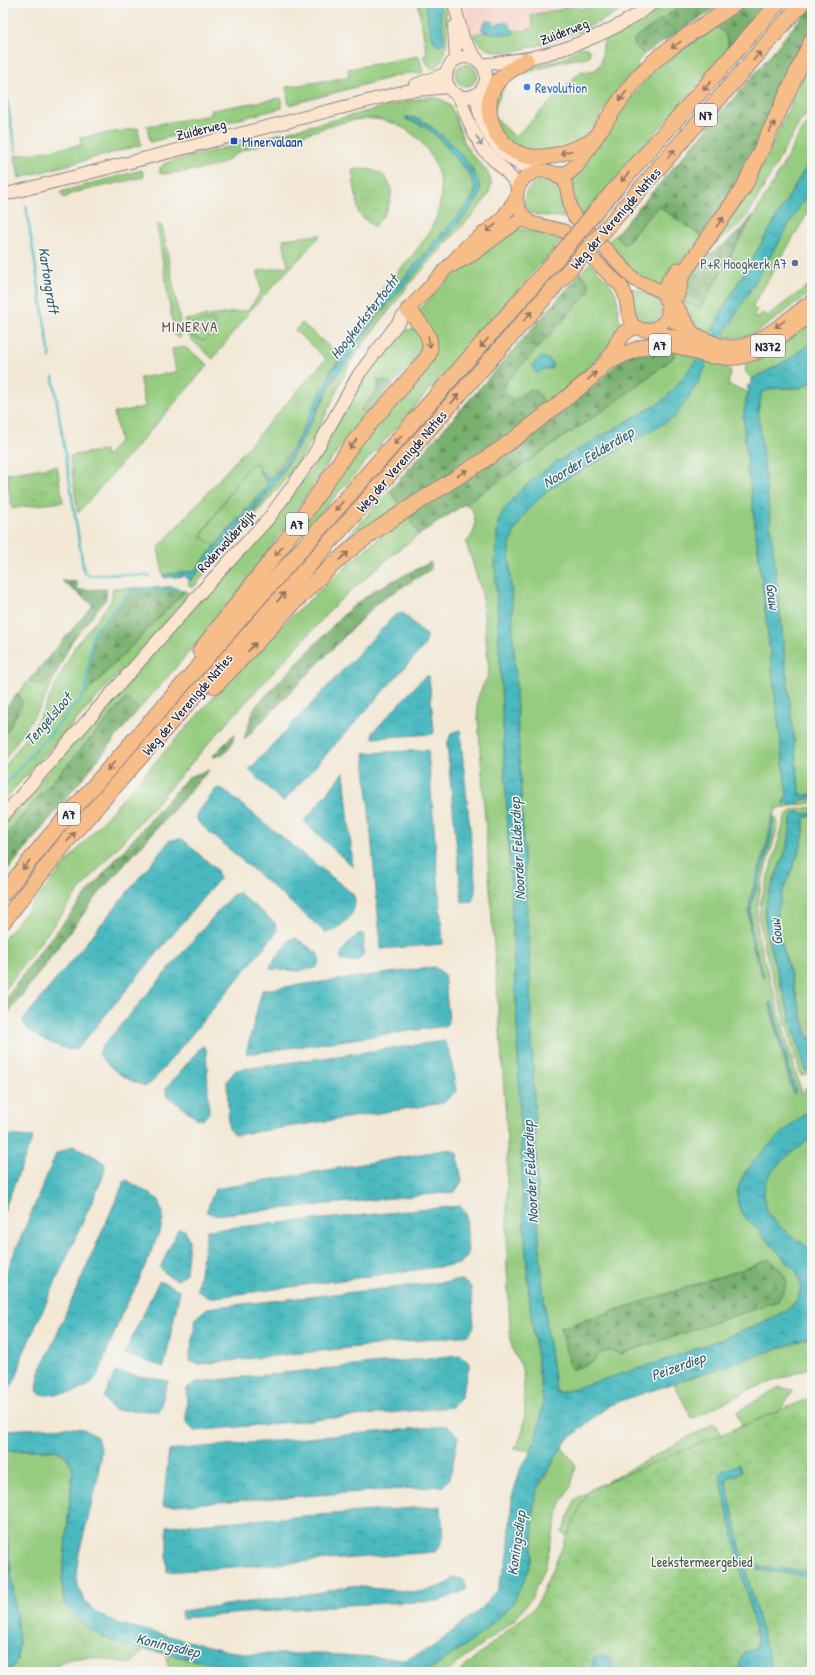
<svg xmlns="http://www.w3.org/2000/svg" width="815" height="1675" font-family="'Patrick Hand',sans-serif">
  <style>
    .built { fill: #f7d1c9 }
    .grass { fill: #95cc7f; stroke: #5c775d; fill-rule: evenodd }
    .forest { fill: url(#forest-firs); stroke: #4d6954 }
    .park { fill: url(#park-crowns); stroke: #5c775d }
    .water { fill: url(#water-ripples); stroke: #366e7d }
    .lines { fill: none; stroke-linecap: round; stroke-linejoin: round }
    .stream { stroke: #49b9bf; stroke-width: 2.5 }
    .canal { stroke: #49b9bf; stroke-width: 9 }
    .secondary-casing { stroke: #8a8588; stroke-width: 14 }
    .primary-casing { stroke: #8a8588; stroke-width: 15 }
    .highway-casing { stroke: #8a8588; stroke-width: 17 }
    .secondary { stroke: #fce5cf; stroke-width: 12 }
    .primary { stroke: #f7bd88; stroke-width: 13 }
    .highway { stroke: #f7bd88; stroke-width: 15 }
    .highway-bridge-casing { stroke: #8a8588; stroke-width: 17; stroke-linecap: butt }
    .highway-bridge { stroke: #f7bd88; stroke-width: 15 }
    .oneway { stroke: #8c7062 }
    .oneway2 { stroke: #9a8d8c }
    .shop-dot { fill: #3f7fe0; stroke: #f6f6f2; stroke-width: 1.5 }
    .transit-dot { fill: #1a4fb4; stroke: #f6f6f2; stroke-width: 1.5 }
    .service-dot { fill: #5c6f8a; stroke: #f6f6f2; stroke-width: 1.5 }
    .labels { text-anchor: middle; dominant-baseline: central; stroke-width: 3; stroke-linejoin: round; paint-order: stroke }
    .shield { fill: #f6f6f2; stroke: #626272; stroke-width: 1 }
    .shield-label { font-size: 13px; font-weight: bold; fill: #22223b }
    .street-label { font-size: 14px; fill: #22223b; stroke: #f6f6f2 }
    .shop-label { font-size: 14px; fill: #366cbe; stroke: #f6f6f2; text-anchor: start }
    .transit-label { font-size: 14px; fill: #164399; stroke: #f6f6f2; text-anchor: start }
    .service-label { font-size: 14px; fill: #4e5e75; stroke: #f6f6f2; text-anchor: end }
    .park-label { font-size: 14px; fill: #44554f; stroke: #f6f6f2 }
    .water-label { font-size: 15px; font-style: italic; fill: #325e70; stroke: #f6f6f2 }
    .neighbourhood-label { font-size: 15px; letter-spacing: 1px; fill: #6c5156; stroke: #f6f6f2 }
  </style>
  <defs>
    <pattern id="forest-firs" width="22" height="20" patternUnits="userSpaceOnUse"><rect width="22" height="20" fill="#78b06e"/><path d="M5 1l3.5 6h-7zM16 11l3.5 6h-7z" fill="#628f5c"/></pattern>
    <pattern id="park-crowns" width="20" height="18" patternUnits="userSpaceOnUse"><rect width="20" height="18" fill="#95cc7f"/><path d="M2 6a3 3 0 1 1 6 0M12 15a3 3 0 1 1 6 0" fill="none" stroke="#80af6f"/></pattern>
    <pattern id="water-ripples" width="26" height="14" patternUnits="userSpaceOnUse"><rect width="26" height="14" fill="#49b9bf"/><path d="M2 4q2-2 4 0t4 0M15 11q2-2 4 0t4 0" fill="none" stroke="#3c969c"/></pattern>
  </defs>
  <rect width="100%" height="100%" fill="#f6f6f2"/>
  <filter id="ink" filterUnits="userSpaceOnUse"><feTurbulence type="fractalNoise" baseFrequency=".025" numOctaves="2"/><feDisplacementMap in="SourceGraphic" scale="8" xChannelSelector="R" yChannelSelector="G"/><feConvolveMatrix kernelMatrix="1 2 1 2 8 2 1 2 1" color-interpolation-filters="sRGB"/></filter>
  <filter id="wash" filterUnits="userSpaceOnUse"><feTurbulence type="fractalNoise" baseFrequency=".012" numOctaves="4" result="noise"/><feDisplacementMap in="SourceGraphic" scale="16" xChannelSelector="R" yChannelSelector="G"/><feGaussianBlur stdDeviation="0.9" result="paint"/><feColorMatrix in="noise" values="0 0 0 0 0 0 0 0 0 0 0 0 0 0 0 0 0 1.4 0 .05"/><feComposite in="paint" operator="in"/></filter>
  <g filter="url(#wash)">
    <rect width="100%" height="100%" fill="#f2e8d5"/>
    <!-- built -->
    <polygon class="built" points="464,3 620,3 606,11 504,37 472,35"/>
    <!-- grass -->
    <g class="grass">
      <path d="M418,3H444C447,19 452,63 432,69L429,67L423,56L427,55Z"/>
      <path d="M615,3H627L629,5C607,22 521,58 494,51C484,49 478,42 472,35C489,29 498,37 513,34V30L521,31L533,28L531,15L564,9V7L576,4L581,9L601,4L605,9Z"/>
      <path d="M664,3H685L634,39L635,47L644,54L636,63L640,67C629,77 619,89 610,101C600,116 590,134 576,143C565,150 535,157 523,152C496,141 479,102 503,80C519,66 544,66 563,58C569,55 575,50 581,47L587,48L590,52L588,57L584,59H575L557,63L507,80L492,114L515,137L581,71C610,75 598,50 606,36L634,23Z"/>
      <path d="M717,27C726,33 729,39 728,50L580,219L569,180L637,90L661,64L688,46L709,29Z"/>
      <polygon points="812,54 812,111 801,120 749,213 737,227 714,245 765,160 797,90"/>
      <polygon points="419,56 423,73 407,73 289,105 286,87 349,77 348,69"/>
      <circle cx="466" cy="75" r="11"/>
      <path d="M431,97C439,98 445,100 450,106C457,116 460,137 468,149C474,159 492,171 491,185C490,194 483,202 478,209L412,281L376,327L350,362L319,429L295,468L193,588L188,584L190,581C221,546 256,513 282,473C308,434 325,391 351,353C386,302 429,258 469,211L479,197L473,170L451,145L427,123L412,117L407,120C413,122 421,124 427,128C438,136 475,174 475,188C476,194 471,200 468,205L389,295L382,289C413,254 457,217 435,164C424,136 394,116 363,119C344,120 323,129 305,134C284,139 263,143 243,150C234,154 228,161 220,164C207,170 178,172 163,174L160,173V168L165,163L412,100Z"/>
      <polygon points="281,98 282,108 278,109 150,142 147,126 211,115 211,110 213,110"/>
      <path d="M812,119V157L724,307L711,333C694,324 688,321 681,302L700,308L773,183L805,124Z"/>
      <polygon points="138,128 141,145 19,178 15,156 81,145 80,138"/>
      <polygon points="142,170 144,177 73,193 64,198 60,192"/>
      <path d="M537,182L543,181L561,186L564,217L563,218C550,214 520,221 525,196C526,189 531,185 537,182Z"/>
      <polygon points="812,186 812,206 752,307 757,310 753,316 758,319 762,313 767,316 812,283 812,292 756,333 740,338 722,337"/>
      <polygon points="658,206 703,237 669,274 663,289 646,282 605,245 615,235 625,245"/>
      <polygon points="157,225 161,225 163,230 182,333 180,338 176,337 174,333"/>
      <polygon points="520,229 551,235 562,240 301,535 296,531 330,480 433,355 418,314 419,310 448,280 509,233"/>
      <polygon points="321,235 249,312 213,359 188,336 184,320 248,310 261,292 258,271 288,266 283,239"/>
      <path d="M590,263C598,272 613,283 616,295C620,310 615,313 623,329L575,382L548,406L537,391L528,390C520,399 511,404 504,391L507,381L589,292L585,277L580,274Z"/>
      <polygon points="633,288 657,297 662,306 661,316 653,324 642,323 636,319 631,291"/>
      <polygon points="812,322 812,342 788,360 752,379 745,371 746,365 763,358"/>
      <polygon points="302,323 341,357 329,373 329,378 298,439 271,479 269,480 260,469 258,470 257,463 245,471 201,535 215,546 194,571 163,575 158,548 326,359 295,330"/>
      <path d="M413,329L422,333L424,351L393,384L376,379L378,383V389L360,410L367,414C329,457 299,508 266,554C227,609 184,659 139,709L127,698L26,811L3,840V822L281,510L312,469L368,369L402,331Z"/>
      <polygon points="185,347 208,365 78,513 70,456 105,450 106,457 120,440 114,413 145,407 140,378 176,372 172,349"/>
      <path d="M677,349L724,365L731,371L728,385L748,392C741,416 744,441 748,465L746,469L750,482L786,787L787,796L783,801L784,804L789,802L798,804L801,800L812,798V803L777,808L773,816L776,818L778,825C769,861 752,899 758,937L800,1087V1093H804L805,1088L812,1085V1103L810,1109C791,1127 745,1162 739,1186C736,1195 738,1205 741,1213L796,1271L801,1287L798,1298L789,1309L753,1327L666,1360L566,1392H556L547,1331L539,1239L529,953L509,549C514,525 530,505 549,489L675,417L696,386L706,366L695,361L675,388L661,402L556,462L530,482L515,496L498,522L495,563L517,1020L523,1212L531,1316L543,1400L540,1422L532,1450L513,1449L517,1446L523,1431L525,1411L523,1375L521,1365L514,1353L511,1343L510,1330L507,1267V1133L477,703C478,691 486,683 489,672L482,593L466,542C477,533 477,519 471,507L464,504L617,401L673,358ZM772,817H773L772,830C765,858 747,900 751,929C753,944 760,961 764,976L763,978L751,940L749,913L750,899L767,844ZM769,1003H772L795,1089L793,1094ZM768,1259L781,1270L778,1301L621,1354C611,1350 606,1350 596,1356L560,1326L564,1327L753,1266Z"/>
      <polygon points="812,382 812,794 802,796 799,787 758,410 762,392 776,388 800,388"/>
      <polygon points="390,490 400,506 347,543 345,541 347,537"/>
      <polygon points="408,516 419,535 398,550 338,602 224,726 79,891 3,992 3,940 71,857 174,741 241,667 291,617 370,545"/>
      <polygon points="113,588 134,588 109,616 85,694 185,591 190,595 3,801 3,769 31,731 45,707 74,648 111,601"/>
      <path d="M55,676L42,704L3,762V736L21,708L22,702L18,693L29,680C42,688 43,682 55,676Z"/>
      <path d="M812,807V813L804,814L799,812L791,818C793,852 769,877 765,909C763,933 773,957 779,980C788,1010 797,1041 806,1071H807L809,1074L801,1076L764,946L759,919L761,901L786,815L792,810Z"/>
      <polygon points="812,816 812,1036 809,1038 780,937 777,916 782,893 800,849 804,832 804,818"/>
      <path d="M812,1137V1253L808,1248C797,1239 782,1230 772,1219C768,1214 766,1209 765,1202C757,1172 792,1153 812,1137Z"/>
      <polygon points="812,1337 812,1367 747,1391 692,1419 674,1383"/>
      <polygon points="779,1387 793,1390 762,1441 590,1546 562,1533 575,1499 715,1423 722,1435 742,1425 737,1412"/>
      <polygon points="562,1446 576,1466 571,1486 560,1506 544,1571 532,1597 513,1621 450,1669 446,1672 419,1672 435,1667 482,1633 504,1612 533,1541 532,1516 536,1493"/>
      <path d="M54,1450C65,1454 69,1459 73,1469L62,1581L63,1597L87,1628L107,1639L144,1649L133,1663L87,1657L69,1659L47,1672H8L17,1661L19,1642L3,1501V1451Z"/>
      <polygon points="166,1654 238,1669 301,1672 198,1672 168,1666"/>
    </g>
    <!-- forest -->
    <g class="forest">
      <polygon points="685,3 724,3 644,54 635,47 634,39"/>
      <path d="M743,3H768L728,50C729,39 726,33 717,27L709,29Z"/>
      <polygon points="812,4 812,32 752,161 703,237 658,206 624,245 615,235 758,70"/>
      <polygon points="753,215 700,308 681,302 680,289 689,269 723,245 741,230"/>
      <path d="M580,274C587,278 591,283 589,292L507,381L504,387L506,396L516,400L528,390L533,389L548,406L508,438L400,506L390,490Z"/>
      <polygon points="677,349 673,358 617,401 419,535 408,516 592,388 623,358 631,354"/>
      <polygon points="376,379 393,384 367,414 360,410 378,390 378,383"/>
      <polygon points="431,562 431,569 377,603 244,740 254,708 347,611 375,590"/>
      <polygon points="62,581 77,582 77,590 107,589 106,599 72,641 55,676 41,685 36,685 29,680 93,605"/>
      <polygon points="172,587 185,591 85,694 94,632 134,588"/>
      <polygon points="18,693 22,702 8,730 3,735 3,710"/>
      <polygon points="127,698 139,709 3,876 3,840 26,811"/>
      <path d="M234,734C234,746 224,757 212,757Z"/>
      <polygon points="209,770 101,891 3,1020 3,1003 40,951 108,868 188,777"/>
      <path d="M769,1259L781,1270L787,1281L784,1290L778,1301L621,1354C608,1349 599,1350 592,1363L571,1370L560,1326L565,1327L753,1266Z"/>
    </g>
    <!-- park -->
    <g class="park">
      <path d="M362,169C386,169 398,186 387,209C385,215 378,221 374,227L359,214L352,170Z"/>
      <polygon points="214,320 214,331 204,341 189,335 187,324"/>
      <polygon points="257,463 260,473 268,484 215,546 201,536 245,471 248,467"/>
      <polygon points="57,466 63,502 12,508 6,474"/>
      <polygon points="812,1397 812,1672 459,1672 536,1606 588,1490"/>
    </g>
    <!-- water -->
    <g class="water">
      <path d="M425,3H439L444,40L443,43L438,46C430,41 427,13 425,3Z"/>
      <polygon points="486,20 493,22 494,25 507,22 513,30 513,34 507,35 483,31 481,29"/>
      <path d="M407,117C431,117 476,165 480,187C482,196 474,204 469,211L377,316L330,385L303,438L282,473L264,498L190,581L185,576L164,578L163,575L194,571L263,492L268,482L258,470L260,469L269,479C288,470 315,399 329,378L330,371L334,368L364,325L473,197L475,188L469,173L434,133L425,127L405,118Z"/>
      <polygon points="812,157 812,186 724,334 713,330 724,307"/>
      <polygon points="812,342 812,382 800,388 776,388 762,392 758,410 799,787 801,795 812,795 812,798 801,800 798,804 792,804 789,802 784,804 783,802 787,796 750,482 746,469 748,465 743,417 749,389 747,388 748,385 750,386 752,379 788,360"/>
      <path d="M541,357C548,358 554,361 552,369H544L538,373L534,371L533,364Z"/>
      <path d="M695,361L706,366L696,386L675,417L549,489C530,505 514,525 509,549L529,953L539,1239L547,1331L556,1392L560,1393L666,1360L753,1327L780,1314L789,1309L795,1303L800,1293L801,1281L796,1271L741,1213C738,1205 736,1195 739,1186C746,1161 790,1127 810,1109L812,1103V1085V1137C792,1154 757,1172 765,1202C766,1209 768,1214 772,1219C782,1230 797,1239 808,1248L812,1253V1337L629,1398L610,1405L599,1413L566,1441L541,1481L533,1505V1541L532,1558L528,1572L512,1605L482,1633L435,1667L419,1672H359L339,1669L301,1672L238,1669L129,1646L107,1639L87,1628L64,1605L62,1581L73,1469C70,1463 69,1457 63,1453C52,1446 17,1451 3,1451V1430L66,1427L84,1429L97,1437L101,1451L97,1483L79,1553L76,1573L79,1590L87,1604L99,1614L116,1623L228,1651L252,1654H324L406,1659L426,1651L435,1645L482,1608L497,1590L508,1556L512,1497L521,1467L532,1451L540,1422L543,1400L531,1316L523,1212L517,1020L495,563L498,522L502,513L515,496L530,482L556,462L661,402L675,388Z"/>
      <polygon points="403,613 426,635 425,645 283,802 249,770 395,615"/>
      <polygon points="429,676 434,732 433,734 373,738 373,732 424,677"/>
      <polygon points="460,730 476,889 472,901 462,902 447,745 451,733"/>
      <polygon points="428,750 443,944 381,949 364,753"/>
      <polygon points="344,772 353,867 304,822"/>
      <path d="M221,788L353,894C361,911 342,929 326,933L198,822L196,815L216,789Z"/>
      <polygon points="797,812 804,814 812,813 812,816 804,818 804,832 800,849 782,893 777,916 780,937 807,1037 809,1038 812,1036 812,1070 806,1071 771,950 765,921 766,902 788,845 792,815"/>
      <path d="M772,817C778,828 756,887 752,903C747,929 757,952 764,976L763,978L750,934L749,913L750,899L767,844Z"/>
      <polygon points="182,839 217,870 219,879 78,1048 69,1050 44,1040 28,1030 23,1020 170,840"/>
      <path d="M239,893L275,923L277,932L152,1082L146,1086C128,1082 110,1069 99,1054L102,1047L232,895Z"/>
      <path d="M360,933L364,935L363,955L358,961H342L340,957C345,946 351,940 360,933Z"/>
      <polygon points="296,938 317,953 320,961 316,968 298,971 271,969 270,966 290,939"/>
      <polygon points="434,967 444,974 449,1020 446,1026 246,1054 262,990"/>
      <polygon points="770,1002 772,1003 795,1089 795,1094 793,1093"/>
      <polygon points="444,1041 450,1053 456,1091 443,1103 236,1135 229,1130 227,1081 236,1070"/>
      <polygon points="202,1046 206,1048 209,1112 203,1120 198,1119 166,1095 166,1088"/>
      <polygon points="3,1135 33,1137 3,1213"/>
      <path d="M73,1146L89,1153L104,1163L105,1167L102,1179L23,1354C19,1367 17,1387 3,1391V1280L56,1154Z"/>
      <polygon points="450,1149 457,1153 462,1181 455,1192 214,1215 206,1212 215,1189"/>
      <polygon points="127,1180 159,1200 163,1219 161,1228 137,1285 122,1313 98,1375 88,1386 74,1392 46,1395 39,1393 37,1390 39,1374 124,1182"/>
      <polygon points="460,1206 466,1213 468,1255 460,1264 209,1298 197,1290 207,1230"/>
      <polygon points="178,1229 185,1230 189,1240 186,1273 178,1280 168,1276 160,1268"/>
      <polygon points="462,1280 471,1287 474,1326 469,1335 200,1364 189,1361 196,1318 207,1308"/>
      <polygon points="159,1281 180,1290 164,1367 124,1354"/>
      <polygon points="460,1355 470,1364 461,1397 452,1407 194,1431 186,1422 187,1388 196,1382"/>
      <polygon points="115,1372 168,1381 159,1411 113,1410 104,1398"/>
      <polygon points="447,1426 458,1436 450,1478 443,1486 163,1506 169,1450"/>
      <polygon points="739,1464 742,1473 728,1478 726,1481 741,1551 772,1672 767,1672 765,1667 763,1667 759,1672 735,1672 740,1666 740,1660 744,1652 757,1648 758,1643 720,1478 721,1472"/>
      <polygon points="3,1501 19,1642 17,1661 8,1672 3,1672"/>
      <polygon points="441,1506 443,1541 435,1552 167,1572 167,1526"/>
      <polygon points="758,1566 810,1572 812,1572 812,1576 758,1570"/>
      <polygon points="453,1577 462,1579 466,1585 466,1590 439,1601 345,1605 182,1618 181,1611 317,1593 351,1586 412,1592 427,1591 447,1584"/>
      <polygon points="602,1655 610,1658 615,1672 593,1672 592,1665 594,1658"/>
    </g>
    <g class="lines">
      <!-- stream -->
      <g class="stream">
        <polyline points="3,78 16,152"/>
        <polyline points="19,166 21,178"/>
        <polyline points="26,206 50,357"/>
        <polyline points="53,377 84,572 90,576 109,574 150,576"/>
        <polyline points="148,590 180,590"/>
        <polyline points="3,787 80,700 86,689 92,637 95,631 131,591 148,590 148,588"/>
      </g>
      <!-- canal -->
      <polyline class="canal" points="699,367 724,322"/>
    </g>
  </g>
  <g filter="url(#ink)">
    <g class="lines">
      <defs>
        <g id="secondary">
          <polyline points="454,3 464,41 477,59"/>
          <polyline points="454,27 456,59"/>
          <circle cx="466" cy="77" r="20"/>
          <path d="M482,64C491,65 500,62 509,61C556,56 616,32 653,3"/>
          <polyline points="415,85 442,75 447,72"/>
          <path d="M478,93C476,103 479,112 482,121C493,148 510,163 538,171"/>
          <path d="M459,96C465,113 473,135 484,150C495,163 510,172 518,187"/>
          <polyline points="3,195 406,91 449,87"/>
          <polyline points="3,816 200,593 269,518 310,461 359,374 408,310"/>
        </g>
        <g id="primary">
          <path d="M538,171C576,169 563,197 574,216L634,279C642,285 656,286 663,294C680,315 654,341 633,325C624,312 630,298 621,286L564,231L531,223L521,213L516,200L518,187L525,177Z"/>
          <polyline points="453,265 472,255 514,224 519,221 528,221"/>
          <polyline points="678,308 692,332"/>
          <polyline points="408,310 466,247 501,220 516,198"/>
          <path d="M668,316C678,326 689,331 701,337C711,342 722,347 733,347C757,348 792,315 812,301"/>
          <path d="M661,334C679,336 696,348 712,355C750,370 784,334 812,314"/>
        </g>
        <g id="highway">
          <path d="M526,60C515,68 502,74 495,85C478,113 499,154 532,157C553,159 576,149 594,140"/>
          <path d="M558,176L569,172L576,166C597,137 615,104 639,76C663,49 706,24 736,3"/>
          <polyline points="596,211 778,3"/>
          <polyline points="609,225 802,3"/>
          <polyline points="677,295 682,275 744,187 812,40"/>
          <polyline points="666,299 669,281 678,270"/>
          <path d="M608,362C634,350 651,339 682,347C694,350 704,357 717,356"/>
          <path d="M200,651L283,545L353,443L427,358C437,338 420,324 408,310"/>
          <path d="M215,686C262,639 304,587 356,545C399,512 445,486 490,456C513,441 534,424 555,407C573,393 593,378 607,361C616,351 617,335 629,330"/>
          <polyline points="3,894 48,838 558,257"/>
          <polyline points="3,922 70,837 570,269"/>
        </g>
      </defs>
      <!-- secondary casing -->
      <use href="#secondary" class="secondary-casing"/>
      <!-- primary casing -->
      <use href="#primary" class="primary-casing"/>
      <!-- highway casing -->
      <use href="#highway" class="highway-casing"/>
      <!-- secondary -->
      <use href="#secondary" class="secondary"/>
      <!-- primary -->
      <use href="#primary" class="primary"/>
      <!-- highway -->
      <use href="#highway" class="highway"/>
      <defs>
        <g id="highway-bridge">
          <polyline points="558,257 596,211"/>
          <polyline points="570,269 609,225"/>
        </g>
      </defs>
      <!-- highway-bridge casing -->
      <use href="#highway-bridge" class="highway-bridge-casing"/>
      <!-- highway-bridge -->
      <use href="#highway-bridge" class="highway-bridge"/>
    </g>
    <!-- one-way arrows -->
    <defs><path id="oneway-shaft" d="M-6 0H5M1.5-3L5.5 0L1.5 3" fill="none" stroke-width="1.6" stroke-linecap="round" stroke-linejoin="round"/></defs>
    <g class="oneway">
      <use href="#oneway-shaft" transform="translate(676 45) rotate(144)"/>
      <use href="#oneway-shaft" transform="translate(757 56) rotate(-49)"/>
      <use href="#oneway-shaft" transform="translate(707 86) rotate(131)"/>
      <use href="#oneway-shaft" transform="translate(623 96) rotate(126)"/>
      <use href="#oneway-shaft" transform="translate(772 127) rotate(-65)"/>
      <use href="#oneway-shaft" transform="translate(566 152) rotate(165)"/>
      <use href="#oneway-shaft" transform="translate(671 154) rotate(-49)"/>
      <use href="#oneway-shaft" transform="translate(625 177) rotate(130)"/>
      <use href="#oneway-shaft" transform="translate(720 222) rotate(-53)"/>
      <use href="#oneway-shaft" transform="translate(491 228) rotate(143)"/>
      <use href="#oneway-shaft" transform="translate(528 316) rotate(-49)"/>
      <use href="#oneway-shaft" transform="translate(780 324) rotate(144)"/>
      <use href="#oneway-shaft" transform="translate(429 342) rotate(82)"/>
      <use href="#oneway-shaft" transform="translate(484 343) rotate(131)"/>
      <use href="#oneway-shaft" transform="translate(592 376) rotate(-42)"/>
      <use href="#oneway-shaft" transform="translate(455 399) rotate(-49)"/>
      <use href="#oneway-shaft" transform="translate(398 440) rotate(131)"/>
      <use href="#oneway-shaft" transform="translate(353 444) rotate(128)"/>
      <use href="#oneway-shaft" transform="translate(462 473) rotate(-31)"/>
      <use href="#oneway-shaft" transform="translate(339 506) rotate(132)"/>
      <use href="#oneway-shaft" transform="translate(279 551) rotate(128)"/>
      <use href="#oneway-shaft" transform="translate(344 556) rotate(-41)"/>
      <use href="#oneway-shaft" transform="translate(281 597) rotate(-49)"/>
      <use href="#oneway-shaft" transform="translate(252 647) rotate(-47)"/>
      <use href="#oneway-shaft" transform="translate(111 766) rotate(131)"/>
      <use href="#oneway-shaft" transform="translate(71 837) rotate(-49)"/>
      <use href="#oneway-shaft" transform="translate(26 865) rotate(129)"/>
    </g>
    <use class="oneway2" href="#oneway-shaft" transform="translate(479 141) rotate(61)"/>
  </g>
  <!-- markers -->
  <circle class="shop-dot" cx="527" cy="87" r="4"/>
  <rect class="transit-dot" x="230" y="137" width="8" height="8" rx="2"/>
  <circle class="service-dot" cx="795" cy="263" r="4"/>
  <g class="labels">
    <!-- shield labels -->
    <g class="shield">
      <rect x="695" y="104" width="22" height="22" rx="3"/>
      <rect x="649" y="334" width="22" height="22" rx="3"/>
      <rect x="751" y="335" width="34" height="22" rx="3"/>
      <rect x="286" y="513" width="22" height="22" rx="3"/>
      <rect x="58" y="803" width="22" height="22" rx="3"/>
    </g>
    <g class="shield-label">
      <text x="706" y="115">N7</text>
      <text x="660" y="345">A7</text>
      <text x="768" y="346">N372</text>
      <text x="297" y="524">A7</text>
      <text x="69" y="814">A7</text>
    </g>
    <!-- street labels -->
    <g class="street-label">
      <text transform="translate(564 31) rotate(-21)">Zuiderweg</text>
      <text transform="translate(201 129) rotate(-14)">Zuiderweg</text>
      <text transform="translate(615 218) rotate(-49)">Weg der Verenigde Naties</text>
      <text transform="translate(401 461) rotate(-49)">Weg der Verenigde Naties</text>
      <text transform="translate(226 541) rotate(-47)">Roderwolderdijk</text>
      <text transform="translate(187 704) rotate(-49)">Weg der Verenigde Naties</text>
    </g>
    <!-- shop labels -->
    <g class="shop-label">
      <text x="535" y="87">Revolution</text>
    </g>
    <!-- transit labels -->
    <g class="transit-label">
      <text x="242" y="141">Minervalaan</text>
    </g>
    <!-- service labels -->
    <g class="service-label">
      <text x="787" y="263">P+R Hoogkerk A7</text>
    </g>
    <!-- park labels -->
    <g class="park-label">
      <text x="702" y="1561">Leekstermeergebied</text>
    </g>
    <!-- water labels -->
    <g class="water-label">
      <text transform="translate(49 280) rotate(81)">Kartongraft</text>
      <text transform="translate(364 317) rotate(-52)">Hoogkerkstertocht</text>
      <text transform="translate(588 457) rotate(-31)">Noorder Eelderdiep</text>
      <text transform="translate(773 596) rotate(83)">Gouw</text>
      <text transform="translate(48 719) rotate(-49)">Tengelsloot</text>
      <text transform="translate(517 849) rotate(-93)">Noorder Eelderdiep</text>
      <text transform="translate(776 932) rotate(-96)">Gouw</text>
      <text transform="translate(530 1172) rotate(-93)">Noorder Eelderdiep</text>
      <text transform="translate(678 1366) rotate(-20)">Peizerdiep</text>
      <text transform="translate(516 1543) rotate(-82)">Koningsdiep</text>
      <text transform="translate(168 1645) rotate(13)">Koningsdiep</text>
    </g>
    <!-- neighbourhood labels -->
    <g class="neighbourhood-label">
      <text x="190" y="326">MINERVA</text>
    </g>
  </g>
  <!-- margin -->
  <rect width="815" height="1675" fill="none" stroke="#f6f6f2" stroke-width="16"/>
</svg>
